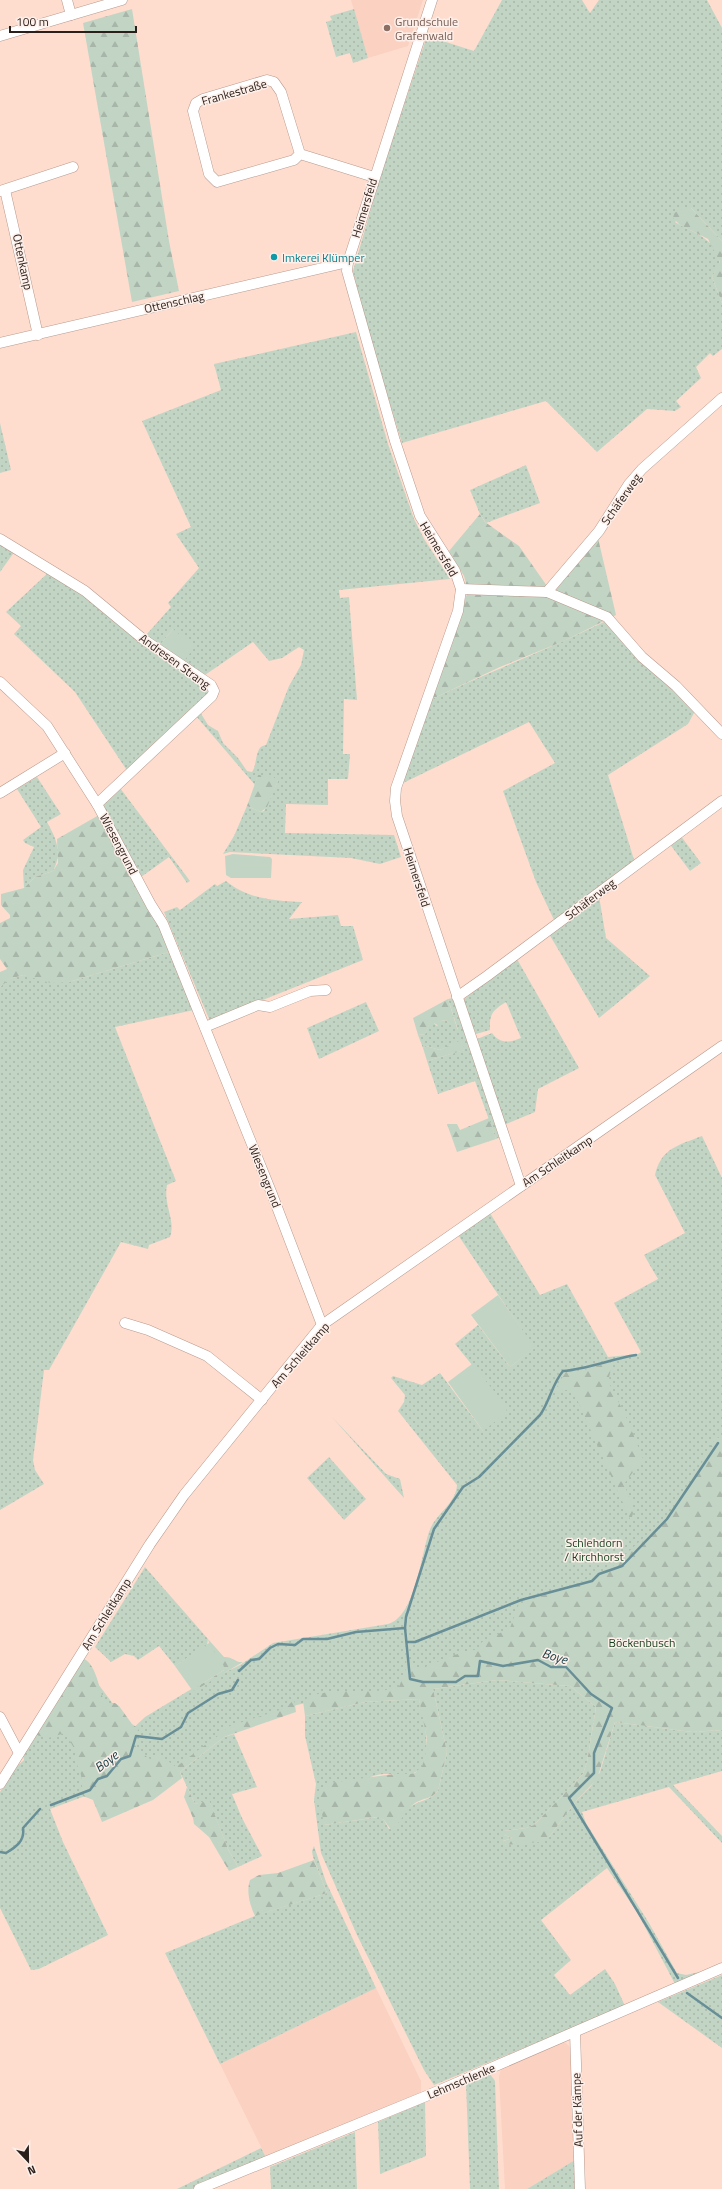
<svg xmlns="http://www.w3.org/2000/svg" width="722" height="2189" font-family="'Titillium Web',sans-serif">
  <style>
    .built { fill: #fbd1c1 }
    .grass { fill: url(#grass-dots) }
    .forest { fill: url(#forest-firs) }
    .garden { fill: #c2d5c4 }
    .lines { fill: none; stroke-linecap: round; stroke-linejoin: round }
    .stream { stroke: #688f97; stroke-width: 2.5 }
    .minor-casing { stroke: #b99a8d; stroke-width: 11 }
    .minor { stroke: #fff; stroke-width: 10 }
    .education-dot { fill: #8d6e63; stroke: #fdefe9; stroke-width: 1.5 }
    .culture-dot { fill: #0f9aa8; stroke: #fdefe9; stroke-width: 1.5 }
    .labels { text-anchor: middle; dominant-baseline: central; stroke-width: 3; stroke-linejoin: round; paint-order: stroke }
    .education-label { font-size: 12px; fill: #785e54; stroke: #fdefe9; text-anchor: start }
    .street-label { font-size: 12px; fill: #2b1f1a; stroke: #fdefe9 }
    .culture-label { font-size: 12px; fill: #0d838f; stroke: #fdefe9; text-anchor: start }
    .park-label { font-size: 12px; fill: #143f1d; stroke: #fdefe9 }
    .water-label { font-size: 13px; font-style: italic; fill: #163c43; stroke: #fdefe9 }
  </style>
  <defs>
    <pattern id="grass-dots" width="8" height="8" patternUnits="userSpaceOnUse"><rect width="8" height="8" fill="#c2d5c4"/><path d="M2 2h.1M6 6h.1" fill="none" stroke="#a7b6a8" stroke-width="1.8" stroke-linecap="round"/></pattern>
    <pattern id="forest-firs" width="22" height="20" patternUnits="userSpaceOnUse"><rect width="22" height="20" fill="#c2d5c4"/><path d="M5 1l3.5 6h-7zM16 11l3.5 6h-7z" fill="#a7b6a8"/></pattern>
  </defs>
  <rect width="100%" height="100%" fill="#feddcf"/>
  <!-- built -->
  <g class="built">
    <polygon points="351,0 423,0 408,46 368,58"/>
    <polygon points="376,1988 421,2081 421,2092 266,2157 220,2064"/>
    <polygon points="562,2042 566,2043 571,2048 575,2160 527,2189 505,2189 499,2077 501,2068"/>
  </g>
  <!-- grass -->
  <g class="grass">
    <path d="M502,0H582L590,13L599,0H707L722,28V241L691,208L675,222C695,234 715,237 720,264L712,277L722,303V349L713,356L710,353L696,367L701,378L676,401L681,407L675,411L647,409L597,452L546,401L402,443L367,329L353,271L380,178L427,36L474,51Z"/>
    <polygon points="354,9 368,58 353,63 350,53 336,57 326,22 332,20 330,16"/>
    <path d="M356,332L388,444L414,519L424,539L450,579L339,590L340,598L349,597L357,700L344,699L343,754H350L348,779H328V805L286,804L285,833L394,835L401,857L380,864L351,858L230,852L223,854L234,836L247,806L261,812L264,811L278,781L258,775L255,785L196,716L200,712L208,725L218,731L223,743L238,758L247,771L252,772C258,764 254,746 266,745L289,686L301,665L304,650L299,647L282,658L269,661L253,642L205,675L184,661L173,629L160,645L146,635L171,607L168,603L199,568L176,534L191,527L142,421L221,390L214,364Z"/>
    <polygon points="0,423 11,470 0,473"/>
    <polygon points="526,465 540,503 486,523 480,514 470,490"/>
    <polygon points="0,542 15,551 0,572"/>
    <polygon points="50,571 207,685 208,697 128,772 75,692 14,634 21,626 6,612"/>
    <path d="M606,621L651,670L695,711L688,724L608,775L635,863L555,922L536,882L503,791L555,763L529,722L401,784L432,699C489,672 549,649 606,621Z"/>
    <path d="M37,777L61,814L47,822C56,838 63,853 53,871L35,877L24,888L23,870L34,847L25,843L23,840L41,827L17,789Z"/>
    <polygon points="120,788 190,881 187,883 169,857 141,877 103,808 103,803"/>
    <polygon points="680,835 701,863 690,871 669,843"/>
    <path d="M226,881C248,899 274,901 302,902L289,919L338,915L341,926H353L363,960L210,1021L164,912L177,907L180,910L215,884L217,886Z"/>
    <polygon points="599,896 606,938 650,976 599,1018 549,934"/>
    <path d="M169,952L194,1010L115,1027L176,1181L167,1185C163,1205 176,1220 170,1237L149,1245L148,1249L121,1242L49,1370H44L33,1460L35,1470L44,1484L0,1510V987L9,979L23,975L69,982Z"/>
    <path d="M517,959L579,1068L538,1089L535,1112L504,1125L477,1039L492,1033C500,1044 509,1043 521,1038L506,1002C493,1010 489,1014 490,1030L476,1034L463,1000Z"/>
    <polygon points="453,998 500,1137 496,1139 475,1081 438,1094 427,1061 464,1050 461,1041 440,1050 426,1046 423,1048 418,1035 425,1034 430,1022 434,1023 437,1026 441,1021 446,1020 458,1030 448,999"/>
    <polygon points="366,1002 379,1031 319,1059 307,1028"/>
    <path d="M702,1136L722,1178V1720L555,1672L324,1699L297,1705L239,1727L171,1772L88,1795L50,1809L63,1842L108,1935L39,1969L31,1970L0,1908V1792L16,1767L24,1760L23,1755L36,1735L38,1736L83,1664L129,1725V1732L145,1717L193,1688L240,1665L273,1643L388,1624C415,1617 421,1555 429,1532C434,1515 456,1504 457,1485L398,1411L404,1402L405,1395L391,1378L393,1376L422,1385L440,1373L483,1431L485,1381L455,1344L478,1325L510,1367L534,1348L458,1235L490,1213L540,1295L567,1284L608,1357L638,1354L641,1352L614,1303L658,1279L644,1255L685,1233L655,1175C661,1148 679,1145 702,1136Z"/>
    <polygon points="331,1416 386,1474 400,1479 404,1498"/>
    <polygon points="329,1457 366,1499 344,1520 307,1478"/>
    <polygon points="145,1567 208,1639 207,1645 175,1666 159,1646 138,1660 134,1656 125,1654 111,1662 95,1647"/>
    <path d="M497,1680L570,1686L596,1707L587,1762L583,1774L534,1825L526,1828L504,1831V1835L512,1838L503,1841L506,1845L549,1837L577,1800L591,1786L600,1772L615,1722L692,1732L722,1730V1771L673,1785L722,1836V1843L669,1787L582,1812L586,1823L649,1923L677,1973L686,1975L699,1972L675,1984L637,1912L607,1868L541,1920L571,1960L554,1975L570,1995L605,1969L615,1984L625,2006L434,2085L424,2070L357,1935L321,1853L314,1800L316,1784L305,1736V1716L365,1702L419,1699C423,1716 439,1772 408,1774C397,1775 381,1772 371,1777C367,1780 362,1786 358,1790C347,1802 335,1813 324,1825L379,1817L384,1820L389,1829C399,1826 401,1815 408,1809C417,1800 431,1801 438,1791L447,1752L433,1689Z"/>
    <polygon points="234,1734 257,1787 232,1794 242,1818 262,1856 238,1867 228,1849 209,1801 195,1804 180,1772 224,1737"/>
    <polygon points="314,1846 326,1882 376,1988 220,2064 165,1953 257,1915 327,1893 313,1857 312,1851"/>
    <polygon points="722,1975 722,2048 658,2002"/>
    <polygon points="490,2074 495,2081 499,2189 470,2189 466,2083"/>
    <polygon points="425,2102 426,2156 380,2174 378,2122"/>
    <polygon points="355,2132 357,2189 271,2189 270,2167"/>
    <polygon points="261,2148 266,2157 192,2189 177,2189"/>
    <polygon points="575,2160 576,2189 527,2189"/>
  </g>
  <!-- forest -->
  <g class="forest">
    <polygon points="132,9 169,241 179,291 132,302 83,23"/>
    <polygon points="686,207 691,208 722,241 722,303 712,277 720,262 708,239 680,225 673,218 674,213"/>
    <polygon points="480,514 485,522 519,546 547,586 598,538 616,615 564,641 500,667 432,699 468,591 464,576 449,551"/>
    <polygon points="258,775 271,775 278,781 267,807 261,812 247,806"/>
    <polygon points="99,815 161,930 169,952 69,982 51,983 23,975 10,979 0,987 0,972 7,969 0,959 0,923 10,918 10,915 1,905 1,894 24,888 35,877 53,871 58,863 57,839"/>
    <polygon points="448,999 458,1031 446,1020 441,1021 439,1026 434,1023 430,1023 425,1034 418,1035 413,1018"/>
    <polygon points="461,1040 465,1050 427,1061 423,1048 426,1046 440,1050"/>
    <polygon points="489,1118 496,1139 457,1152 447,1124 457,1124 460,1130"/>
    <polygon points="610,1362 612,1366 609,1377 610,1385 628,1421 643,1459 624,1484 634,1509 631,1521 575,1395 567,1390 563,1390 555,1400 558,1384 566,1372 578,1372"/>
    <path d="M716,1437L722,1439V1730L692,1732L615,1722L597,1779L577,1800L549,1837L540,1842L506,1845L501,1842L512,1838L504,1835V1831L526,1828L534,1825L583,1774L587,1762L596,1707L570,1686L497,1680L433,1689L447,1752L438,1791C432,1799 423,1798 415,1803C405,1810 401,1823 391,1830L384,1820L378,1817L324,1825L319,1797L323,1787L330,1783L372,1777L394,1774H409L415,1773L422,1766L425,1758L427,1739L419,1699L365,1702L305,1716L303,1701C326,1683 373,1697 399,1687L407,1666L406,1661L417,1668L425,1667L454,1655L478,1649L482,1642L510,1628L519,1604L584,1581L614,1565L677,1507Z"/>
    <path d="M208,1639L224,1657C232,1656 236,1663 243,1662L194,1691L192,1690L224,1670L204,1646L209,1643Z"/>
    <path d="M84,1659C97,1665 99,1691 105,1703H115L119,1706L132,1724L139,1729C126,1742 139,1751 150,1759L161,1756L176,1767L230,1726L280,1710L288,1706L294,1699L296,1712L224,1737L180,1772L182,1778L153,1800L102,1822L93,1800L83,1796L81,1775L77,1764V1753L65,1733L48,1738L36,1735Z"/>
    <polygon points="187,1787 195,1804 209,1800 228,1849 238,1867 229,1871 209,1837 194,1824 193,1818 184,1797"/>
    <path d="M314,1860L327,1893L255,1916C250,1905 246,1892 250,1880L259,1875L278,1873Z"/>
  </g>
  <!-- garden -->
  <g class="garden">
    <polygon points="173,629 195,647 184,661 160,645"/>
    <polygon points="233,854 270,857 272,859 271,878 231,878 226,875 225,856"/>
    <polygon points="498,1295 535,1348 510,1367 471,1315"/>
    <polygon points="472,1364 507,1407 506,1413 483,1431 448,1382"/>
    <path d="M204,1646C213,1647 225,1662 224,1670L192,1690L175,1666Z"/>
  </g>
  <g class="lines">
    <!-- stream -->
    <g class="stream">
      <path d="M405,1628L406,1617L434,1529L463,1487L479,1477L540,1415C550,1401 552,1384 563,1371C588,1369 611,1359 636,1355"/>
      <polyline points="407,1642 415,1642 521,1600 592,1581 599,1574 622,1566 667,1519 718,1443"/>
      <polyline points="239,1671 251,1660 259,1659 270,1648 278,1644 295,1645 303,1639 327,1639 356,1632 405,1628 410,1679 423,1682 456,1682 465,1676 478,1676 480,1661 503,1666 538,1660 551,1667 566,1667 591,1694 612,1708 594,1753 594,1773 569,1798 678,1978"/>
      <polyline points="51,1805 90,1790 98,1779 107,1776 121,1759 130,1756 136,1736 162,1739 181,1727 188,1713 218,1694 232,1690 238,1680"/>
      <path d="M0,1852L6,1853C16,1847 25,1841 23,1828L40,1809"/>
      <polyline points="687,1993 722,2018"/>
    </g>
    <defs>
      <g id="minor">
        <polyline points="67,0 71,15"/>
        <polyline points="432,0 348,262 347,271 395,441 420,516 455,571 461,589 458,611 396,788 395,801 397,816 521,1186"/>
        <polyline points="0,36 122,0"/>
        <polyline points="300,154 294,160 217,182 209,174 193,111 196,103 203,99 267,80 274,82 281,92 300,154 374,177"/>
        <polyline points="5,190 38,335"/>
        <polyline points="0,191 73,167"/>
        <polyline points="0,343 348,262"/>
        <polyline points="0,539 85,591 143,639 211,685 214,691 212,696 97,804"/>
        <polyline points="461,589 547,592 607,617 642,657 676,686 722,734"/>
        <polyline points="547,592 599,531 629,484 642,469 722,398"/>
        <polyline points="0,682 47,726 97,804 151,905 163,924 272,1194 322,1325"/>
        <polyline points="0,793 65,753"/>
        <polyline points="457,997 487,976 722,801"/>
        <polyline points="205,1027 258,1005 270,1007 310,991 326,990"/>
        <polyline points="125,1323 148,1330 207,1356 262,1400"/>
        <polyline points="0,1717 19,1753"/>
        <polyline points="0,1784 150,1544 184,1495 322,1325 722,1046"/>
        <polyline points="575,2032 580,2189"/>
        <polyline points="199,2189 431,2094 722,1968"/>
      </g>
    </defs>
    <!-- minor casing -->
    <use href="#minor" class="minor-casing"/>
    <!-- minor -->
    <use href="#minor" class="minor"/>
  </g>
  <!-- markers -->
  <circle class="education-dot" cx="387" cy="28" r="4"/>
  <circle class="culture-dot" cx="274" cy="257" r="4"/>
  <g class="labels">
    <!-- education labels -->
    <g class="education-label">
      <text x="395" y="21">Grundschule<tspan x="395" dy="14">Grafenwald</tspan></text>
    </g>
    <!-- street labels -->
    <g class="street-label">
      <text transform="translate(234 92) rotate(-16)">Frankestraße</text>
      <text transform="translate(364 208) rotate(-73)">Heimersfeld</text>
      <text transform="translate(23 262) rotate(78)">Ottenkamp</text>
      <text transform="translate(174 302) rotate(-13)">Ottenschlag</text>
      <text transform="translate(621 499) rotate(-55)">Schäferweg</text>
      <text transform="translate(439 549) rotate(59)">Heimersfeld</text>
      <text transform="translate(175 661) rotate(36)">Andresen Strang</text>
      <text transform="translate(119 844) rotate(62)">Wiesengrund</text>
      <text transform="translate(417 877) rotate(72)">Heimersfeld</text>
      <text transform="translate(590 899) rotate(-37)">Schäferweg</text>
      <text transform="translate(557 1161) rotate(-34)">Am Schleitkamp</text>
      <text transform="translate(265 1176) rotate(68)">Wiesengrund</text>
      <text transform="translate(300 1355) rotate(-49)">Am Schleitkamp</text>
      <text transform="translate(106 1614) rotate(-58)">Am Schleitkamp</text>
      <text transform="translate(461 2081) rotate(-23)">Lehmschlenke</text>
      <text transform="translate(577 2110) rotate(-92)">Auf der Kämpe</text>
    </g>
    <!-- culture labels -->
    <g class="culture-label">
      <text x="282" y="257">Imkerei Klümper</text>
    </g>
    <!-- park labels -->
    <g class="park-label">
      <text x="594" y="1542">Schlehdorn<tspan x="594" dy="14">/ Kirchhorst</tspan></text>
      <text x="642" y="1642">Böckenbusch</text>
    </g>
    <!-- water labels -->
    <g class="water-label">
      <text transform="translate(555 1656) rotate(17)">Boye</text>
      <text transform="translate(106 1761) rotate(-38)">Boye</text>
    </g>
  </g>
  <!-- north arrow -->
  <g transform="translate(28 2161) rotate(158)" stroke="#fdefe9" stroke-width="3" paint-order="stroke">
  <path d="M0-3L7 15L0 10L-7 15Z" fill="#2b1f1a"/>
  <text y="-6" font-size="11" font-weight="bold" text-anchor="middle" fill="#2b1f1a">N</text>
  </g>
  <!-- scale -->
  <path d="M10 26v6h126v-6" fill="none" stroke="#2b1f1a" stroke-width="2"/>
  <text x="16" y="26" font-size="12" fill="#2b1f1a" stroke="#fdefe9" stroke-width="3" paint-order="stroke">100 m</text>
</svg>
